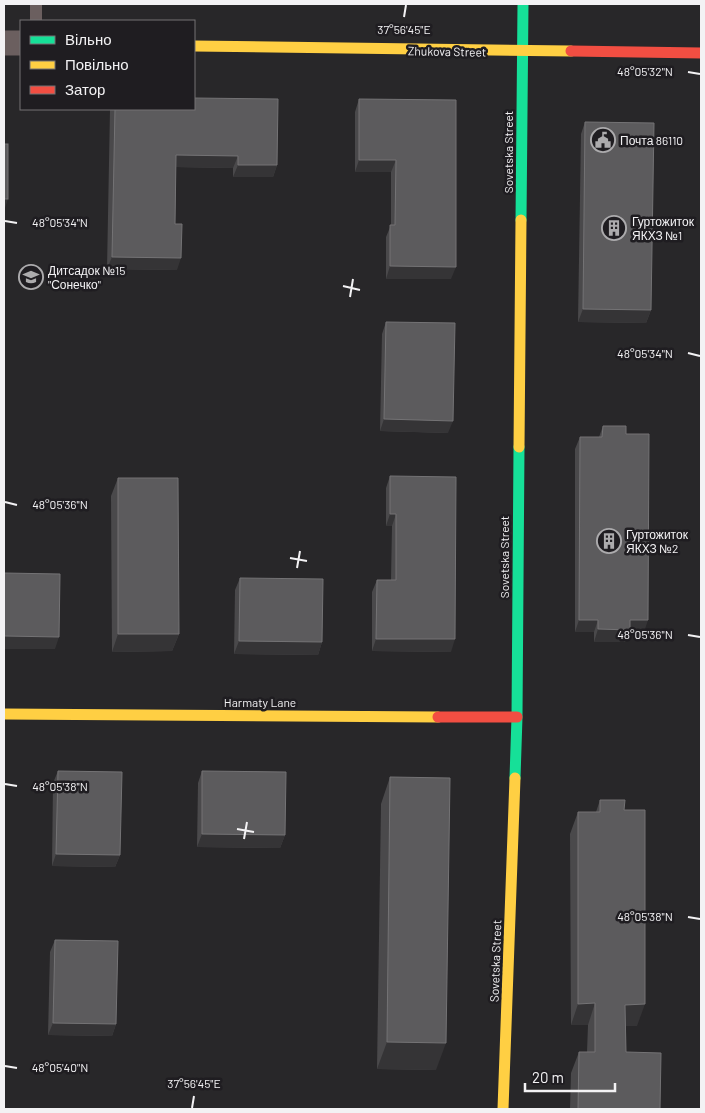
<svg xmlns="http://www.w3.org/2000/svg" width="705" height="1113" font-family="Barlow,sans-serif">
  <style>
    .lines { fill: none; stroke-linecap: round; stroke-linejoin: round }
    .lane { stroke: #6b5f5f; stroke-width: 12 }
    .street { stroke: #6b5f5f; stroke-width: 25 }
    .fast { stroke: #16e098; stroke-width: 11 }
    .slow { stroke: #ffcf43; stroke-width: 11 }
    .jam { stroke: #f24e42; stroke-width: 11 }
    .wall { fill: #4a494b }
    .shaded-wall { fill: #353436 }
    .building { fill: #5c5b5d; stroke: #747375 }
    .ticks { fill: none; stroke: #f3f2f4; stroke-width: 2 }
    .labels { text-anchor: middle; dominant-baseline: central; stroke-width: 5; stroke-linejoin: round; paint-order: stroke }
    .street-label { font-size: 12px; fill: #f3f2f4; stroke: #1f1d21 }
    .poi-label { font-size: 12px; fill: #f3f2f4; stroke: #1f1d21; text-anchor: start }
    .ticks-label { font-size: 12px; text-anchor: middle; fill: #f3f2f4; stroke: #1f1d21; stroke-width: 5; stroke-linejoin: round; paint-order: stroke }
  </style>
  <rect width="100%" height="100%" fill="#282729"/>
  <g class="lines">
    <!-- lane -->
    <polyline class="lane" points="36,21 36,4"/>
    <!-- street -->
    <polyline class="street" points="4,43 21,43"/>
    <!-- fast -->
    <g class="fast">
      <polyline points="521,220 523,4"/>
      <polyline points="515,778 517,717 519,447"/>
    </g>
    <!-- slow -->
    <g class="slow">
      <polyline points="194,46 571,51"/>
      <polyline points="519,447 521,220"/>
      <polyline points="4,714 438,717"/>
      <polyline points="503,1109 515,778"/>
    </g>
    <!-- jam -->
    <g class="jam">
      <polyline points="571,51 701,53"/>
      <polyline points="438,717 517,717"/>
    </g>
  </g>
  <!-- wall -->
  <g class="wall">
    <polygon points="359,99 456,100 451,279 386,279 386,237 391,225 391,172 355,172 355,112"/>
    <polygon points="110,109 194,109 277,165 273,177 233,177 233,168 176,167 175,224 177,270 107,269"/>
    <polygon points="585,122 651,310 646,323 578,322 581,134"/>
    <polygon points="386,322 448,433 380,431 382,334"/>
    <polygon points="603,426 626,434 644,632 629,632 625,642 594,642 594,632 575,632 575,449 580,437 599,437"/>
    <polygon points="390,476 451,652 372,651 372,592 377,580 391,580 392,526 386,526 386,488"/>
    <polygon points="118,478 179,634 172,651 112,652 111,496"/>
    <polygon points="240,578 322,642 318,655 234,654 235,590"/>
    <polygon points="701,642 701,832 700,832 701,644"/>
    <polygon points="58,771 120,855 115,867 52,866 53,783"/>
    <polygon points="202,771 285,835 280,848 197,847 198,783"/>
    <polygon points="390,777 436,1070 377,1069 381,804"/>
    <polygon points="600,800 624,810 637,1026 626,1026 626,1052 660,1109 570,1109 571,1073 579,1052 587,1052 588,1025 571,1025 570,834 578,812 596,812"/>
    <polygon points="55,940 116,1024 112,1036 48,1035 50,952"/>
  </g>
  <!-- shaded-wall -->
  <g class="shaded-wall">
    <polygon points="176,155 238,156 233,168 172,167"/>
    <polygon points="359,160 396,160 391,172 355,172"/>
    <polygon points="238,165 277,165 273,177 233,177"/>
    <polygon points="4,199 8,199 4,211"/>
    <polygon points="112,257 181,258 177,270 107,269"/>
    <polygon points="390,266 456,267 451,279 386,279"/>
    <polygon points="583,309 651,310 646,323 578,322"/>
    <polygon points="384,419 453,421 448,433 380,431"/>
    <polygon points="390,514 396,514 392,526 386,526"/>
    <polygon points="579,620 598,620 594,632 575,632"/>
    <polygon points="630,620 648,620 644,632 629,632 625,642 594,642 598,629"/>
    <polygon points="118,634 179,634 172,651 112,652"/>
    <polygon points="4,636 59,637 55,649 4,649"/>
    <polygon points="376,639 455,639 451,652 372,651"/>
    <polygon points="239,641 322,642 318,655 234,654"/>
    <polygon points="202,834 285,835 280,848 197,847"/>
    <polygon points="56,854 120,855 115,867 52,866"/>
    <polygon points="595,1003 588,1025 571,1025 578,1004"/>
    <polygon points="645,1004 637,1026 618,1026 625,1005"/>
    <polygon points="53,1023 116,1024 112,1036 48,1035"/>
    <polygon points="387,1042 446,1043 436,1070 377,1069"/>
  </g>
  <!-- building -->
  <g class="building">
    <polygon points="194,98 278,99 277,165 238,165 238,156 176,155 175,224 182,224 181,258 112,257 115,109 194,109"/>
    <polygon points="359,99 456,100 456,267 390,266 390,225 395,225 396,160 359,160"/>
    <polygon points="585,122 654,123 651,310 583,309"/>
    <rect x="4" y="144" width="4" height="55"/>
    <polygon points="386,322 455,323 453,421 384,419"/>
    <polygon points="603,426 626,426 626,434 649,434 648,620 630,620 630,630 598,629 598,620 579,620 580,437 602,437"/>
    <polygon points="390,476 456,477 455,639 376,639 377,580 396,580 396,514 390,514"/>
    <polygon points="118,478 178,478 179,634 118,634"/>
    <polygon points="4,573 60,574 59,637 4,636"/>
    <polygon points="240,578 323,579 322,642 239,641"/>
    <polygon points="58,771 122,772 120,855 56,854"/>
    <polygon points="202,771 286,772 285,835 202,834"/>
    <polygon points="390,777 450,778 446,1043 387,1042"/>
    <polygon points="600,800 625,800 624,810 645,810 645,1004 625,1005 626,1052 661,1053 660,1109 578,1109 579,1052 595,1052 595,1003 578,1004 578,812 600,812"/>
    <polygon points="55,940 118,941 116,1024 53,1023"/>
  </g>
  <!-- ticks -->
  <path class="ticks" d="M404,17L406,5M688,72L700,74M5,221L17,223M343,286L360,290M350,297L353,279M688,353L700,356M5,502L17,505M290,558L307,561M297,568L300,551M688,635L700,637M5,784L17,786M237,829L254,832M244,839L247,822M688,917L700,919M5,1066L17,1068M192,1108L194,1096"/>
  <!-- icons -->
  <defs>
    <symbol id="civic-ring" viewBox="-11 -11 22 22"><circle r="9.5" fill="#1f1d21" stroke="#acabad" stroke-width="1.5"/><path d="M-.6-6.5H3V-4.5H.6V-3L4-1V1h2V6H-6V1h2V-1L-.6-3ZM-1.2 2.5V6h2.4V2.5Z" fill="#acabad"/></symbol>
    <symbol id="building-ring" viewBox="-11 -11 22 22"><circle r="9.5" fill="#1f1d21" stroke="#acabad" stroke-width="1.5"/><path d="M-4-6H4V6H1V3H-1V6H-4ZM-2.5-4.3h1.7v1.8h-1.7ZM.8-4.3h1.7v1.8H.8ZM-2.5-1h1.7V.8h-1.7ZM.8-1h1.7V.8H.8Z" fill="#acabad"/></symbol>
    <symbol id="school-ring" viewBox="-11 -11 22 22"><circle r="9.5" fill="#1f1d21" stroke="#acabad" stroke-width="1.5"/><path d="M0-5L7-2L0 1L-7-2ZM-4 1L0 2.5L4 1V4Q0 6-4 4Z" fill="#acabad"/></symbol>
  </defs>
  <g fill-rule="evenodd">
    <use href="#civic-ring" x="589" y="126" width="28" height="28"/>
    <use href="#building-ring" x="600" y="214" width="28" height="28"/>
    <use href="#school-ring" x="17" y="263" width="28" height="28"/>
    <use href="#building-ring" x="595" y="527" width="28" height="28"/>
  </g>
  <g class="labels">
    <!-- street labels -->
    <g class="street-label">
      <text transform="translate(447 51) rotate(1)">Zhukova Street</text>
      <text transform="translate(508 152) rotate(-90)">Sovetska Street</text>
      <text transform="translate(504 557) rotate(-90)">Sovetska Street</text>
      <text x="260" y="702">Harmaty Lane</text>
      <text transform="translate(495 961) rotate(-88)">Sovetska Street</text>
    </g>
    <!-- poi labels -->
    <g class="poi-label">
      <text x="620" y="140">Почта 86110</text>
      <text x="632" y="221">Гуртожиток<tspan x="632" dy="14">ЯКХЗ №1</tspan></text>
      <text x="48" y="270">Дитсадок №15<tspan x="48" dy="14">"Сонечко"</tspan></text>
      <text x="626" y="534">Гуртожиток<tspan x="626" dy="14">ЯКХЗ №2</tspan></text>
    </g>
  </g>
  <g class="ticks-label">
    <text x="404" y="34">37°56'45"E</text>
    <text x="645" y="76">48°05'32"N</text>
    <text x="60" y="227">48°05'34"N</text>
    <text x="645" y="358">48°05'34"N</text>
    <text x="60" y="509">48°05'36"N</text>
    <text x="645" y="639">48°05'36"N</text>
    <text x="60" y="791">48°05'38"N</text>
    <text x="645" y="921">48°05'38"N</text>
    <text x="60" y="1072">48°05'40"N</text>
    <text x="194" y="1088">37°56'45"E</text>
  </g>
  <!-- border -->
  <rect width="705" height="1113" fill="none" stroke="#f3f2f4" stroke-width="10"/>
  <!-- legend -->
  <rect x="20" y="20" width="175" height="90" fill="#1f1d21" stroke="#747275"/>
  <rect x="30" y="36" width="25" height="8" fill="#16e098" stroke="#747275"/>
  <text x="65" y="45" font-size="15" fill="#f3f2f4">Вільно</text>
  <rect x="30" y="61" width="25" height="8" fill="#ffcf43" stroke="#747275"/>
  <text x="65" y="70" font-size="15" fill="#f3f2f4">Повільно</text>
  <rect x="30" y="86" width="25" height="8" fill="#f24e42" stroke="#747275"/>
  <text x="65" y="95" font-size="15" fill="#f3f2f4">Затор</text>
  <!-- scale -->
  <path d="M525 1083v8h90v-8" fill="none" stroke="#f3f2f4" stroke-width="2.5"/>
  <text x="532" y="1083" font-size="15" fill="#f3f2f4" stroke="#1f1d21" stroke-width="4" paint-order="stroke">20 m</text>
</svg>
